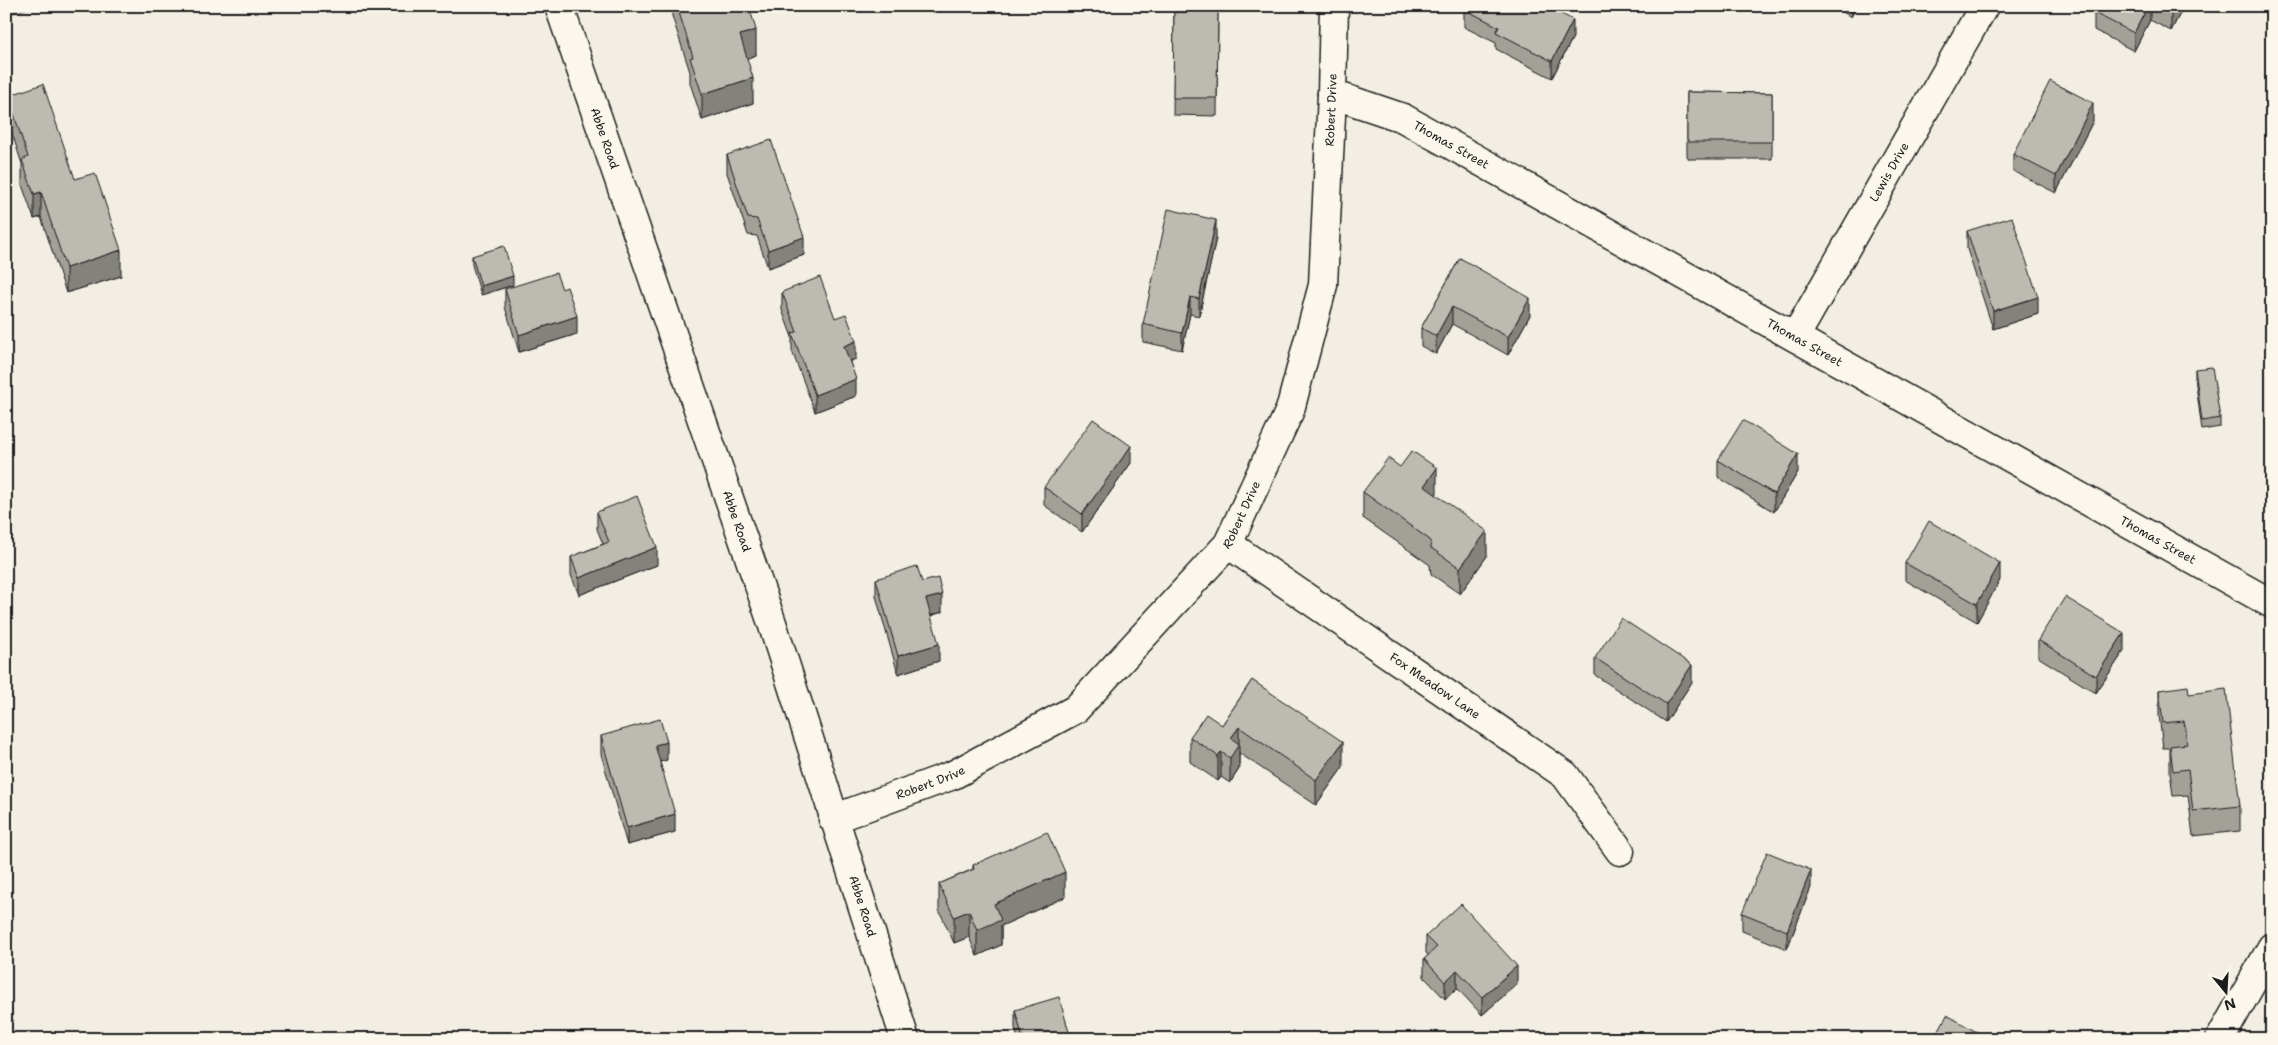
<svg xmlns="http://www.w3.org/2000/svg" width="2278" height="1045" font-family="'Shantell Sans',sans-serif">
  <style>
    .green { fill: #d2cfc6; stroke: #777671 }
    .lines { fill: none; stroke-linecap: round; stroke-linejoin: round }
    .minor-casing { stroke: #1c1c1c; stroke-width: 31 }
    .minor { stroke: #fbf7ec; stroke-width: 28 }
    .wall { fill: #a3a098; stroke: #1c1c1c }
    .shaded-wall { fill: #84827c; stroke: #1c1c1c }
    .building { fill: #bdbab1; stroke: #1c1c1c }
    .labels { text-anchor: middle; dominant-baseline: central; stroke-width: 4; stroke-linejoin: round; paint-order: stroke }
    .street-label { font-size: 12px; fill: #1c1c1c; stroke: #fbf7ec }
  </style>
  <rect width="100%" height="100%" fill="#f2eee4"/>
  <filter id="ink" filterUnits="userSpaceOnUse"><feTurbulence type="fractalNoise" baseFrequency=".02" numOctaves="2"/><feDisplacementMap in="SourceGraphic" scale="10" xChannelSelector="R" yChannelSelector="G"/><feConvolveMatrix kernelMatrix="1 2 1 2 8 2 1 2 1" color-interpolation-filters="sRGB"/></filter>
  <g filter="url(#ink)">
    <!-- green -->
    <polygon class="green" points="6,6 34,6 6,16"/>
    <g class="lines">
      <defs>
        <g id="minor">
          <path id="s1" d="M559,6L772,623L905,1039"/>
          <path id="s2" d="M1332,94L1403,118L2272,604"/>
          <path id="s3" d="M1795,337L1984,6"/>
          <path id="s4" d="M1228,544L1565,775L1620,851"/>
          <path id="s5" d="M833,819L953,775L1076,709L1228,544L1290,410L1323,285L1332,94L1334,6"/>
          <polyline points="2220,1039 2272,947"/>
        </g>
      </defs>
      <!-- minor casing -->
      <use href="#minor" class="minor-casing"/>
      <!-- minor -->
      <use href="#minor" class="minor"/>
    </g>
    <!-- wall -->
    <g class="wall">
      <polygon points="672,6 749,6 756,55 747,58 753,103 702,120 690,83 690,72 672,16"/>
      <polygon points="1833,6 1857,6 1851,17"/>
      <polygon points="2097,6 2184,6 2171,31 2150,20 2134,51 2094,30 2094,13"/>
      <polygon points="1464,9 1573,37 1552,78 1496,49 1496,43 1464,27"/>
      <polygon points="1174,12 1218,12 1217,116 1173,115"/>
      <polygon points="1687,92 1772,93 1772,159 1689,159 1687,156"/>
      <polygon points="8,96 75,179 121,276 66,293 41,217 34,219 22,185 22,164 8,121"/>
      <polygon points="2093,121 2056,193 2013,171 2013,154"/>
      <polygon points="727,155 804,255 768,268 757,236 748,235 727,173"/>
      <polygon points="1967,231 2038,314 1993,329 1967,249"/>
      <polygon points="1216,238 1199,316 1190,314 1182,350 1143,342 1143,324"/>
      <polygon points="472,256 513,285 481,295 472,265"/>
      <polygon points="1460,258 1530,315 1508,355 1452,324 1436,354 1421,346 1421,328"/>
      <polygon points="505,289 577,334 519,352 505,307"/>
      <polygon points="782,292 856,359 850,361 856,396 815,412 792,351 792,337 782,310"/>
      <polygon points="2195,369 2220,418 2220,427 2202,430 2195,378"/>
      <polygon points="1718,460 1798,472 1774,512 1718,477"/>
      <polygon points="1131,463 1082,532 1044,505 1044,487"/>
      <polygon points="1363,492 1437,493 1436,495 1487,556 1460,594 1431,574 1430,565 1363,518"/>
      <polygon points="597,512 657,565 579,595 571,575 571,557 603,544 597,529"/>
      <polygon points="1905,563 2000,580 1977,622 1905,580"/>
      <polygon points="876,579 922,582 942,612 931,616 939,661 898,674 876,596"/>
      <polygon points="2038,640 2124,651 2096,693 2038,657"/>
      <polygon points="1595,658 1692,682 1666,722 1595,675"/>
      <polygon points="1252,680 1343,767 1316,805 1239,753 1239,769 1230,783 1221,777 1218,781 1190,762 1190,737 1222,725"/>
      <polygon points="2159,690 2189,694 2240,806 2240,831 2193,836 2188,795 2173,796 2170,771 2170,748 2163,748 2159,715"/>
      <polygon points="601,736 667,760 660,762 675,832 627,845 601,754"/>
      <polygon points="973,865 1065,897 1001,926 1001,945 977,956 969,937 954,943 939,910 939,884 973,869"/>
      <polygon points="1811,887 1787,949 1742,931 1742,913"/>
      <polygon points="1426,936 1517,984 1482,1015 1457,988 1445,999 1424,977 1424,959 1428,955 1426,953"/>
      <polygon points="1015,1010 1071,1039 1018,1039 1015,1028"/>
    </g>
    <!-- shaded-wall -->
    <g class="shaded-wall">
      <polygon points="1851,6 1857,6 1851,17"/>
      <polygon points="2148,6 2150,6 2150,20 2134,51 2134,33"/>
      <polygon points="2175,6 2184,6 2171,31 2171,14"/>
      <polygon points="1573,20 1573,37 1552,78 1552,61"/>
      <polygon points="756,30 756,55 740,61 740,35"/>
      <polygon points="753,78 753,103 702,120 702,94"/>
      <polygon points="2093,103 2093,121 2056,193 2056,176"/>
      <polygon points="41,192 41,217 34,219 34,194"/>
      <polygon points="1216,220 1216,238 1199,316 1199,299"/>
      <polygon points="804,237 804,255 768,268 768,250"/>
      <polygon points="121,250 121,276 66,293 66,268"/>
      <polygon points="513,276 513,285 481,295 481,286"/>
      <polygon points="1190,297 1190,314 1182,350 1182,333"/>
      <polygon points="2038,297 2038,314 1993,329 1993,311"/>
      <polygon points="1530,298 1530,315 1508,355 1508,337"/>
      <polygon points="1452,307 1452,324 1436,354 1436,336"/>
      <polygon points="577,316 577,334 519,352 519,335"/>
      <polygon points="856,341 856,359 844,363 844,346"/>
      <polygon points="856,379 856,396 815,412 815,395"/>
      <polygon points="1131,446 1131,463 1082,532 1082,514"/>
      <polygon points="1798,454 1798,472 1774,512 1774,494"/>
      <polygon points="1437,468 1437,493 1424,511 1424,486"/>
      <polygon points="1487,531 1487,556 1460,594 1460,568"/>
      <polygon points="657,547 657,565 579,595 579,578"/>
      <polygon points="2000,563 2000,580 1977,622 1977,604"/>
      <polygon points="942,595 942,612 926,617 926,599"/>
      <polygon points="2124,633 2124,651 2096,693 2096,676"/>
      <polygon points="939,644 939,661 898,674 898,656"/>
      <polygon points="1692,665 1692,682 1666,722 1666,704"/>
      <polygon points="1239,727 1239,769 1230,783 1230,758 1231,738"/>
      <polygon points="667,742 667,760 655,763 655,745"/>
      <polygon points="1343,742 1343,767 1316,805 1316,780"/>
      <polygon points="1221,752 1221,777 1218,781 1218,756"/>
      <polygon points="675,814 675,832 627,845 627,828"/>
      <polygon points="1811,870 1811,887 1787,949 1787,931"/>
      <polygon points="1065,872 1065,897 1001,926 1001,945 977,956 977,930 994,904"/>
      <polygon points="969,911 969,937 954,943 954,917"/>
      <polygon points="1517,966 1517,984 1482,1015 1482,997"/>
      <polygon points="1457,970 1457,988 1445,999 1445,982"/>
    </g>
    <!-- building -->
    <g class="building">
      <polygon points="677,6 749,6 756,30 740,35 753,78 702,94 690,58 693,57"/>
      <polygon points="1465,6 1546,6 1573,20 1552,61 1496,32 1499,27 1464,9"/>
      <polygon points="2097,6 2148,6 2134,33 2094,13"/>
      <polygon points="2157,6 2175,6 2171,14"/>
      <polygon points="1174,12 1218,12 1217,98 1173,98"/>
      <polygon points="2050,81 2093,103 2056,176 2013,154"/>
      <polygon points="43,84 75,179 95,173 121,250 66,268 41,192 34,194 22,160 28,157 8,96"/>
      <polygon points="1687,92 1772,93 1772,142 1689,142 1687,139"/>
      <polygon points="771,140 804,237 768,250 757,219 748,218 727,155"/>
      <polygon points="1168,209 1216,220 1199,299 1190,297 1182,333 1143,324"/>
      <polygon points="2012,217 2038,297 1993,311 1967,231"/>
      <polygon points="504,246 513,276 481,286 472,256"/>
      <polygon points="1460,258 1530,298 1508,337 1452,307 1436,336 1421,328"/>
      <polygon points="556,273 562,289 567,287 577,316 519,335 505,289"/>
      <polygon points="820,277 835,318 846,314 856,341 844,346 856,379 815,395 792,333 797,332 782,292"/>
      <polygon points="2212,367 2220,418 2202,421 2195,369"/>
      <polygon points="1093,419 1131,446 1082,514 1044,487"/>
      <polygon points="1743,420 1798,454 1774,494 1718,460"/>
      <polygon points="1412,451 1437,468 1424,486 1487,531 1460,568 1431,548 1430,540 1363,492 1388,458 1400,467"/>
      <polygon points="637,496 657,547 579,578 571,557 609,542 597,512"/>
      <polygon points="1929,521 2000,563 1977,604 1905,563"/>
      <polygon points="917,566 922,582 938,578 942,595 926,599 939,644 898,656 876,579"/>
      <polygon points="2065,597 2124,633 2096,676 2038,640"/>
      <polygon points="1621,618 1692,665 1666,704 1595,658"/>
      <polygon points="1252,680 1343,742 1316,780 1239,727 1231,738 1239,744 1230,758 1221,752 1218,756 1190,737 1206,714 1222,725"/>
      <polygon points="2188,686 2189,694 2226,689 2240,806 2193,811 2188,769 2173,771 2170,746 2187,744 2184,721 2163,723 2159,690"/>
      <polygon points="660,719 667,742 655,745 675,814 627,828 601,736"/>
      <polygon points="1047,832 1065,872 994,904 1001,920 977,930 969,911 954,917 939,884 974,869 973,865"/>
      <polygon points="1767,852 1811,870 1787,931 1742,913"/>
      <polygon points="1461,904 1517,966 1482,997 1457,970 1445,982 1424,959 1437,947 1426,936"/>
      <polygon points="1059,997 1071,1039 1023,1039 1015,1010"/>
      <polygon points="1947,1015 1989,1039 1934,1039"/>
    </g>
  </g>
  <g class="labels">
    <!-- street labels -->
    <g class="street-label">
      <text stroke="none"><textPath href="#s5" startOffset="944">Robert Drive</textPath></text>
      <text stroke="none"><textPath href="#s1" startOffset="140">Abbe Road</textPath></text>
      <text stroke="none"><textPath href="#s2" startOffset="130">Thomas Street</textPath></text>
      <text stroke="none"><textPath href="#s3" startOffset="190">Lewis Drive</textPath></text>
      <text stroke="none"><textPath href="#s2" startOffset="535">Thomas Street</textPath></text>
      <text stroke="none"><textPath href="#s5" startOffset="524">Robert Drive</textPath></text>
      <text stroke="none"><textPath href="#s1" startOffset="545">Abbe Road</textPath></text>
      <text stroke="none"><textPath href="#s2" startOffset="940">Thomas Street</textPath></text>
      <text stroke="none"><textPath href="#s4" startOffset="251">Fox Meadow Lane</textPath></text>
      <text stroke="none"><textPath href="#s5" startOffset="104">Robert Drive</textPath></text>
      <text stroke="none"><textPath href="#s1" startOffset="950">Abbe Road</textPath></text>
    </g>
  </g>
  <!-- margin -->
  <rect width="2278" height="1045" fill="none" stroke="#fbf7ec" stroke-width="25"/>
  <rect x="12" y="12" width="2253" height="1020" fill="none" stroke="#1c1c1c" stroke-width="2" filter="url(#ink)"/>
  <!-- north arrow -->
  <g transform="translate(2226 992) rotate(162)" stroke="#fbf7ec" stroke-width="4" paint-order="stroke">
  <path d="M0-4L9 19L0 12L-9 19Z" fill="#1c1c1c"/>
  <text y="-8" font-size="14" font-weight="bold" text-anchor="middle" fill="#1c1c1c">N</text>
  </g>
</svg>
